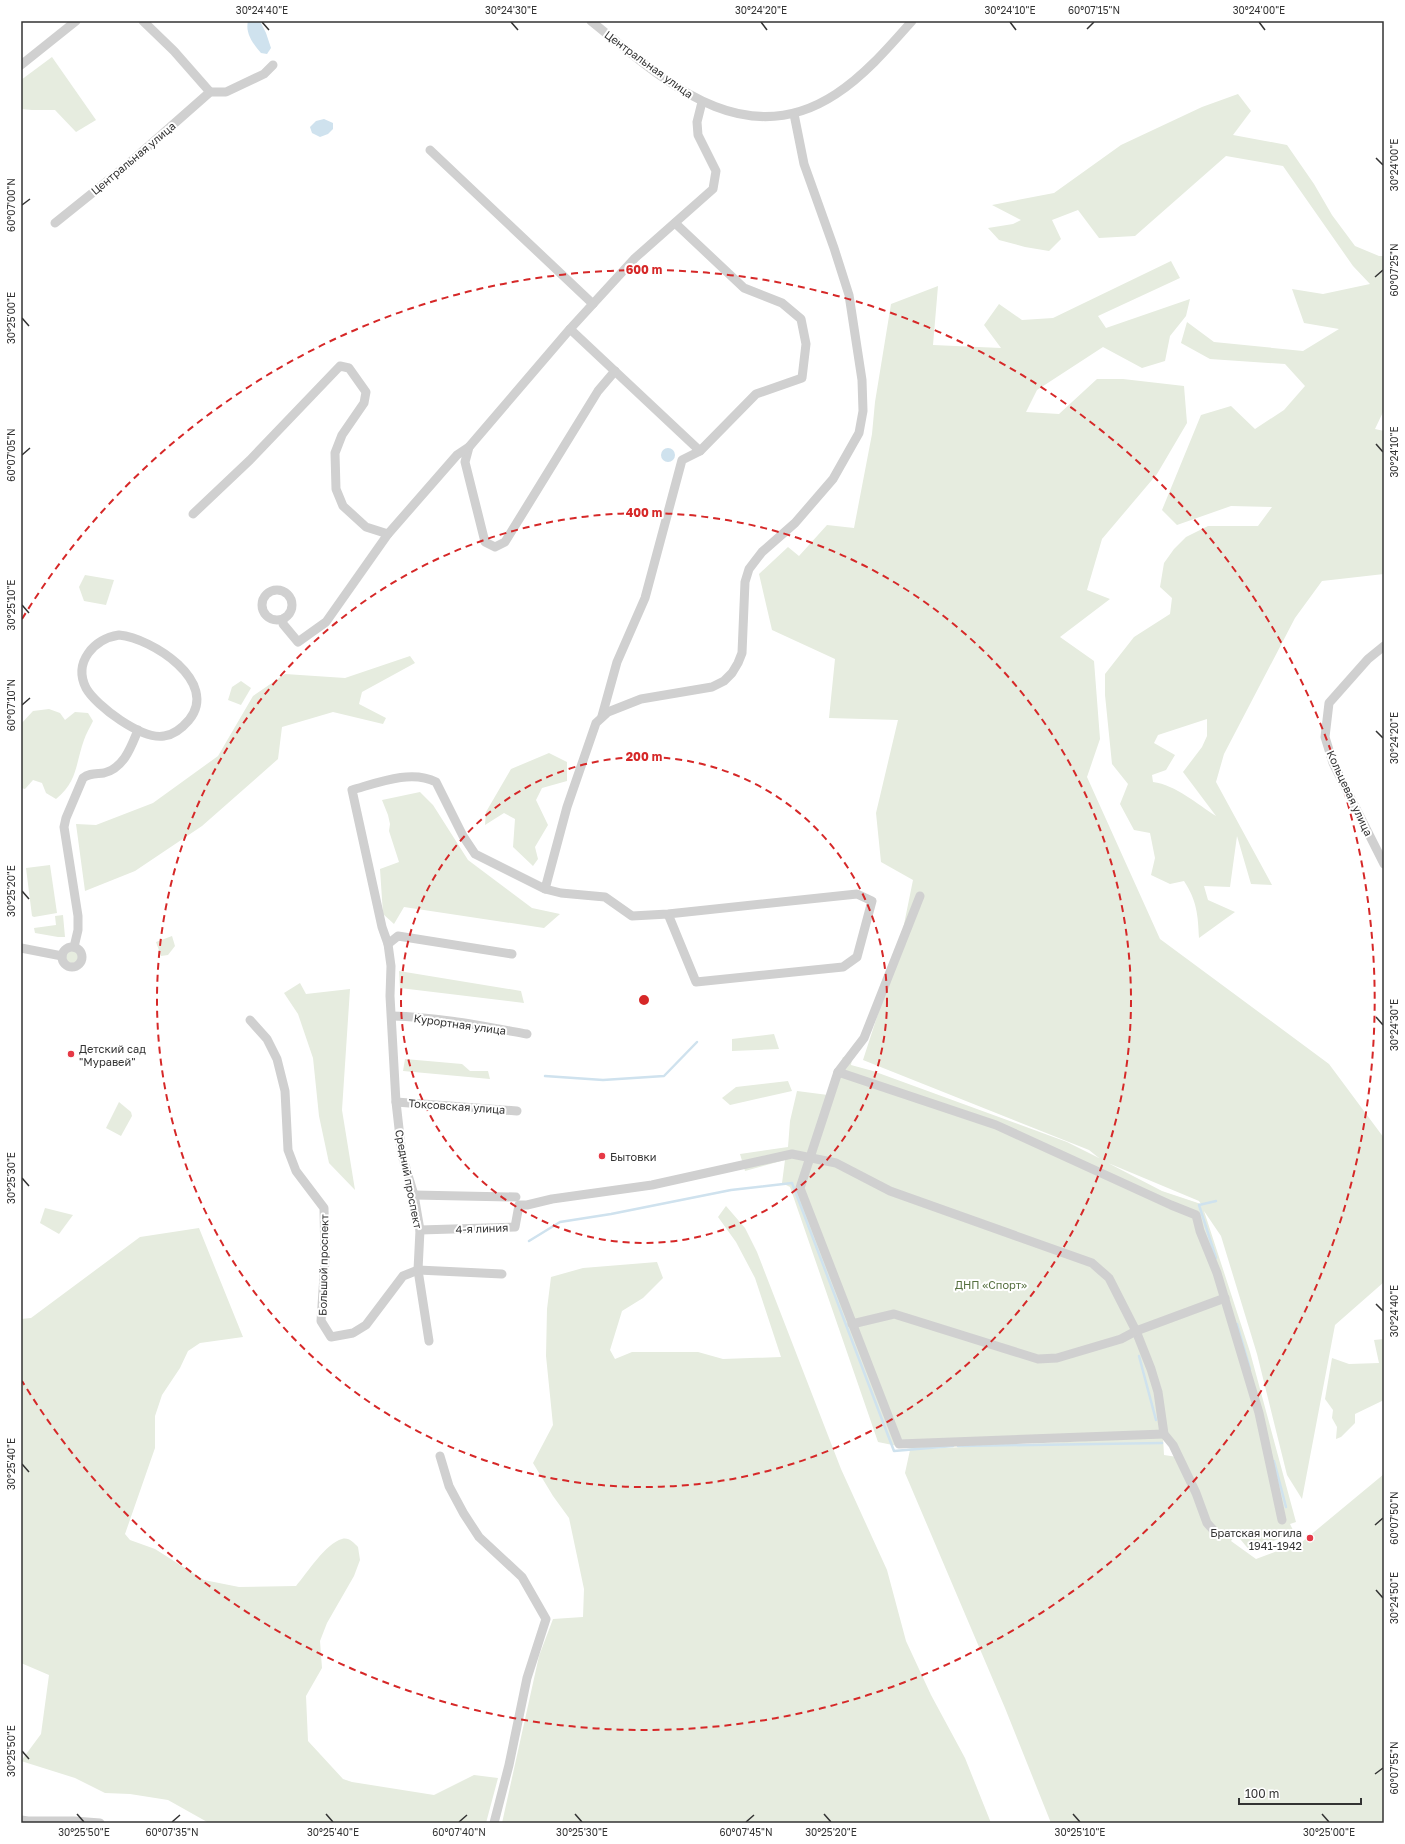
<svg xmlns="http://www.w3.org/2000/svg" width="1405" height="1844" font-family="'Golos Text',sans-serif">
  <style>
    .green { fill: #e6ecdf; fill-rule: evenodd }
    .water { fill: #cfe2ee }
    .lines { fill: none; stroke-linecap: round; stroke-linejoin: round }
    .stream { stroke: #cfe2ee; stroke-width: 2.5 }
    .minor { stroke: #d0d0d0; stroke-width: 9 }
    .ticks { fill: none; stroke: #333; stroke-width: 1.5 }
    .ring { fill: none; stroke: #d62828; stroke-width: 2; stroke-dasharray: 7 5 }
    .poi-dot { fill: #e63946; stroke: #fff; stroke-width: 1.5 }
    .labels { text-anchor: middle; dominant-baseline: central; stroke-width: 4; stroke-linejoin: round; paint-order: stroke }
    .street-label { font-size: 11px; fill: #333; stroke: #fff }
    .poi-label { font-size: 11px; fill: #333; stroke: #fff; text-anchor: start }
    .park-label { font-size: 11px; fill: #56703f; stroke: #fff }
    .centre { fill: #d62828; stroke: #fff; stroke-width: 2 }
    .ring-label { font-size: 12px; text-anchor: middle; font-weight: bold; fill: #d62828; stroke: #fff; stroke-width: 4; stroke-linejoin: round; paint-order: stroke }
    .neatline { fill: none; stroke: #333; stroke-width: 1.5 }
    .ticks-label { font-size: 10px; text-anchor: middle; fill: #333 }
  </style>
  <rect width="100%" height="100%" fill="#fff"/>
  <!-- green -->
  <g class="green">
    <polygon points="52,57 96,120 76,132 55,110 32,110 21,109 21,80"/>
    <path d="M1238,94L1251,111L1233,135L1287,145L1314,184L1332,215L1355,246L1379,256H1384V410L1375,429L1384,431V574L1322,581L1295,618L1224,754L1216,782L1272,885L1251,884L1237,836L1230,887L1204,886L1208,900L1235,912L1199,938C1198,915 1197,901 1184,881L1170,884L1151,875L1155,858L1150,833L1134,830L1120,804L1128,784L1112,764L1105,695V674L1134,637L1170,614L1172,598L1160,587L1164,563L1174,549L1186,537L1208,526H1258L1272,507L1231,506L1177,525L1162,510L1201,415L1231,406L1255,429L1284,410L1305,386L1285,364L1210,359L1181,343L1187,322L1214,342L1303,351L1339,329L1304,323L1292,289L1323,294L1370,284L1353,266L1283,166L1226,156L1135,236L1099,238L1078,210L1052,220L1061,239L1049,251L1025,247L999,240L988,228L1013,224L1021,220L992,205L1054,193L1121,145L1202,107ZM1207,719V736L1202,747L1183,772L1216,816C1197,804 1176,785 1153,782L1152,775L1166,770L1175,755L1154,743L1158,735Z"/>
    <path d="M1171,261L1180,278L1098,316L1106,328L1190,299L1186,316L1170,336L1165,361L1142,368L1103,347L1037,390L1026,412L1059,414L1097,379H1123L1184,386L1187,423L1157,474L1102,539L1087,590L1110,599L1060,637L1094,661L1100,739L1087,777L1160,939L1329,1064L1384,1138V1282L1335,1325L1302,1499L1287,1475L1257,1354L1221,1236L1204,1211L1250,1352L1296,1522L1290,1524L1293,1530L1290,1534L1250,1551L1236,1534L1231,1541L1256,1559L1302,1542L1384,1474V1823H1051L1005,1708L905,1473L910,1450L912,1449L878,1442L790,1187L782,1183L785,1160L745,1171L740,1154L788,1147L790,1121L797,1091L828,1095L843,1057L852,1059L851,1065L873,1071L1067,1142L1099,1158L1089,1150L863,1060L899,949L913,880L881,862L876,813L898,720L829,718L835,659L772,630L759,574L788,547L799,556L827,525L854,528L872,434L875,402L891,304L938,286L933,345L1001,348L984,325L999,304L1022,320L1053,318ZM1108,1163L1199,1201L1201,1204L1162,1191ZM1164,1430L1177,1457L1164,1455L1163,1437L924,1449Z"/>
    <polygon points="85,575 114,580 106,605 84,601 79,587"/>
    <polygon points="410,656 415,663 362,692 359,704 386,718 383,724 333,712 282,727 278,759 202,826 135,871 85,891 76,824 96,825 153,803 218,756 253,696 285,674 345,678"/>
    <polygon points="241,681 251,688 241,705 228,700 232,687"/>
    <path d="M49,709L60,713L65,720L75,712L88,713L93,721C90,727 86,734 84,740C75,765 78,781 56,799L46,793L42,783L33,780L25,789L21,788V724L33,711Z"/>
    <polygon points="549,753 567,762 567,781 542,788 536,800 548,825 535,847 538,859 533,866 513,847 515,819 504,813 485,825 486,812 511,769"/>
    <polygon points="420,792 433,805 468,860 532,908 560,914 544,928 404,907 394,924 383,914 380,869 399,862 389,831 390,824 388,815 382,800"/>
    <polygon points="50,865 57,913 34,917 32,916 26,868"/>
    <polygon points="63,915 65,937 58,937 35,933 34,928 56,925 55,916"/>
    <polygon points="172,936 175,946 168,955 161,956 156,942"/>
    <circle cx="72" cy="957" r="6"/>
    <polygon points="399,971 521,991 524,1003 400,988"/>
    <polygon points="300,983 306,994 350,989 342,1110 355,1190 329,1163 319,1116 313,1058 298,1014 284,993"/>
    <polygon points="774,1034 779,1049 732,1051 732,1039"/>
    <polygon points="405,1059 462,1064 470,1071 488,1071 490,1079 403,1071"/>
    <polygon points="788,1081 792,1091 730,1105 722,1098 736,1087"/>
    <polygon points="119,1102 131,1112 132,1116 121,1136 106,1128"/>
    <polygon points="726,1206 745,1228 757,1252 841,1469 887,1570 906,1641 931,1695 965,1758 991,1823 502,1823 539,1656 553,1619 583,1617 584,1589 569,1518 553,1496 533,1463 553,1425 546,1356 547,1309 551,1277 583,1268 657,1262 663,1278 643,1298 622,1311 610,1350 615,1359 632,1352 698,1352 723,1359 781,1357 755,1278 736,1242 718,1217"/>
    <polygon points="45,1208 73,1215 59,1234 40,1223"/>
    <path d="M199,1228L243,1337L200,1343L188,1351L180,1368L162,1395L155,1416V1448L125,1534L130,1540L155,1549L204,1580L239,1587L296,1586C307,1573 326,1543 342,1539C349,1537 354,1543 358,1547L360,1560L354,1576L327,1623L320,1641L322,1668L306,1696L308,1741L343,1779L352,1782L434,1795L474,1775L498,1778L486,1823H209L168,1800L130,1794L105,1793L75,1778L21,1761L41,1734L49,1675L21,1663V1319L31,1318L140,1237Z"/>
    <polygon points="1384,1339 1384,1400 1355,1414 1355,1423 1341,1437 1336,1439 1337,1427 1332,1418 1333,1410 1325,1399 1332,1358 1349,1364 1379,1363 1374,1340"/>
  </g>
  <!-- water -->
  <g class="water">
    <path d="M248,21H260L266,33L271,48L267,54L261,53C253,44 245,33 248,21Z"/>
    <polygon points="324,119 333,123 333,129 328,134 320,137 312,133 310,127 316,121"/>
    <circle cx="668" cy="455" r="7"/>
  </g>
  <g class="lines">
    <!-- stream -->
    <g class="stream">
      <polyline points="545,1076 603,1080 664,1076 697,1042"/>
      <polyline points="529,1241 560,1222 611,1214 731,1190 792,1183 894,1451 953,1446"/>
      <polyline points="1216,1258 1199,1205 1216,1201"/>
      <polyline points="1237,1324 1250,1369"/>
      <polyline points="1139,1356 1156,1420"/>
      <polyline points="958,1446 1162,1443"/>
      <polyline points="1274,1461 1286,1507"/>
    </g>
    <!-- minor -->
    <g class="minor">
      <polyline points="143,21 174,51 210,92"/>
      <path d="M591,21C662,78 742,156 836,94C865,75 889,47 912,21"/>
      <polyline points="21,65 76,21"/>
      <polyline points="430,150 593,304"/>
      <polyline points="55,223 126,166 210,92 226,92 264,74 273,65"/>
      <polyline points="570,329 700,451"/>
      <polyline points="469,447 465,462 485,542 495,547 505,542 598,391 615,371"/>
      <polyline points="193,514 250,460 340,366 349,368 366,392 364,403 342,435 335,453 336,489 343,506 366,527 388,534 457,455 469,447 570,329 635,258 713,189 716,171 698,135 697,122 702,102"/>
      <circle cx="277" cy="605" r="15"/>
      <polyline points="283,619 283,624 298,642 326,622 388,534"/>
      <path d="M119,635C152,638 220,682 189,720C183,727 174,735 164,736C142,740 96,706 86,688C73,662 94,639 119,635Z"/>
      <polyline points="1384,646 1368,659 1329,703 1325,737 1333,763 1384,864"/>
      <polyline points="602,716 617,662 645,598 682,460 700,451 756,394 802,378 806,344 801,319 782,303 744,288 675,223"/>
      <polyline points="545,889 561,893 605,897 632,916 668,914 857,894 872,901 857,957 843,967 696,982 668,914"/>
      <polyline points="920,896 864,1038 838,1072 800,1188 899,1444 1164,1434"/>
      <polyline points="388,944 398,936 512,954"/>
      <circle cx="72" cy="957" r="10"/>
      <path d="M74,947L78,930V916L64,827L66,818L83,778C89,773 96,774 104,773C124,768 131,747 138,730"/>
      <polyline points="21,948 62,956"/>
      <path d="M392,1016C437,1017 482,1026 527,1034"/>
      <polyline points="250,1020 267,1039 277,1059 285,1091 288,1150 296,1171 324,1208 325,1260 321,1321 331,1337 353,1333 366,1325 403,1276 418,1270 502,1274"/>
      <polyline points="838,1072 996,1125 1171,1205 1196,1215 1200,1231 1217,1273 1259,1413 1282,1520"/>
      <polyline points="396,1102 517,1111"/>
      <polyline points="414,1195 516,1197"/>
      <polyline points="420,1230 515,1227 519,1205 527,1205 552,1199 652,1185 792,1154 836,1163 890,1191 1092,1263 1109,1278 1136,1331 1151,1369 1158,1392 1164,1434 1173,1445 1196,1493 1207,1523 1217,1534"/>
      <polyline points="852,1324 894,1314 1038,1359 1057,1358 1121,1339 1136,1331 1225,1298"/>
      <path d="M429,1341L418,1270L420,1230L414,1195L402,1155L396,1102L390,996L391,966L388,944L382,927L352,790C377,783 411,769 436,782L463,836L475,854L545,889L567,807L596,723L608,712L641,699L712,687L724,681L732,673L738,663L742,653L745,582L749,569L762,552L795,523L833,479L859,433L863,411L862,380L849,295L834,248L804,164L794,114"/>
      <polyline points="440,1456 449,1486 464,1514 479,1537 522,1577 546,1619 527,1678 509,1765 494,1823"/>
      <polyline points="21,1820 28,1821 74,1821 100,1823"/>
    </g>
  </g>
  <!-- ticks -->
  <path class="ticks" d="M262,22L269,30M511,22L518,30M761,22L767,30M1010,22L1016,30M1259,22L1265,30M1087,29L1094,22M1376,158L1383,165M22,205L30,199M1375,277L1383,270M22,318L29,326M1376,444L1383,452M22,455L30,448M22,605L29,613M22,705L30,698M1376,731L1383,738M22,891L29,899M1376,1017L1383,1025M22,1178L29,1186M1376,1304L1383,1311M22,1464L29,1472M1375,1525L1383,1518M1376,1590L1383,1598M22,1751L29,1759M1375,1774L1383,1768M77,1814L84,1822M326,1814L333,1822M575,1814L582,1822M824,1814L831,1822M1073,1814L1080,1822M1322,1814L1329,1822M172,1822L180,1815M459,1822L467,1815M746,1822L754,1815"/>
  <!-- distance rings -->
  <g class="ring">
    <circle cx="644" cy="1000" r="243"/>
    <circle cx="644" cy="1000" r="487"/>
    <path d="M22 619A730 730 0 1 1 22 1381"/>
  </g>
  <!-- markers -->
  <g class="poi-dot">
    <circle cx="71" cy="1054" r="4"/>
    <circle cx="602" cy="1156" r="4"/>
    <circle cx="1310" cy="1538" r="4"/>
  </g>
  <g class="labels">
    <!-- street labels -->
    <g class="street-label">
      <text transform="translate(649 64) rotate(36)">Центральная улица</text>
      <text transform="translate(133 158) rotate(-40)">Центральная улица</text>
      <text transform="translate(1350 793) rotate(65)">Кольцевая улица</text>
      <text transform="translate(460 1024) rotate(8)">Курортная улица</text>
      <text transform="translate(457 1106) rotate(4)">Токсовская улица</text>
      <text transform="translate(409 1179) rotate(79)">Средний проспект</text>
      <text transform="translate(482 1228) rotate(-2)">4-я линия</text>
      <text transform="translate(323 1265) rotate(-89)">Большой проспект</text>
    </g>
    <!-- poi labels -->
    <g class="poi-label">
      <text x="79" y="1048">Детский сад<tspan x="79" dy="13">"Муравей"</tspan></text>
      <text x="610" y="1156">Бытовки</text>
      <text x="1302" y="1532" text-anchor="end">Братская могила<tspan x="1302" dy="13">1941-1942</tspan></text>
    </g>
    <!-- park labels -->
    <g class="park-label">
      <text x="991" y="1284">ДНП «Спорт»</text>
    </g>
  </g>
  <circle cx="644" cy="1000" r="6" class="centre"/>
  <g class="ring-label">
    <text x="644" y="274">600 m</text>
    <text x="644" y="517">400 m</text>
    <text x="644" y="761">200 m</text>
  </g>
  <!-- border -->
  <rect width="1405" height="1844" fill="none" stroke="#ffffff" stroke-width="44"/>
  <!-- scale -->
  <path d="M1239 1798v6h122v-6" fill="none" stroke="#333333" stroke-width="2"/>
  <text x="1245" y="1798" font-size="12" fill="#333333" stroke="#ffffff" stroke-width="3" paint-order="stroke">100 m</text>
  <rect x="22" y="22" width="1361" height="1800" class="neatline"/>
  <g class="ticks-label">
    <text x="262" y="14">30°24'40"E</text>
    <text x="511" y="14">30°24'30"E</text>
    <text x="761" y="14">30°24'20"E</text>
    <text x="1010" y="14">30°24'10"E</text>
    <text x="1094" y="14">60°07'15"N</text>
    <text x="1259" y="14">30°24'00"E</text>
    <text transform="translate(1394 165) rotate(-90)" y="4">30°24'00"E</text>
    <text transform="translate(11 205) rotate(-90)" y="4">60°07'00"N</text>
    <text transform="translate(1394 270) rotate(-90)" y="4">60°07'25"N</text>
    <text transform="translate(11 318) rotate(-90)" y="4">30°25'00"E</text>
    <text transform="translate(1394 452) rotate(-90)" y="4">30°24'10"E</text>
    <text transform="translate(11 455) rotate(-90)" y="4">60°07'05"N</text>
    <text transform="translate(11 605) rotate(-90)" y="4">30°25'10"E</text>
    <text transform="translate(11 705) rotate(-90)" y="4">60°07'10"N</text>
    <text transform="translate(1394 738) rotate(-90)" y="4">30°24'20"E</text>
    <text transform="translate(11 891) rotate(-90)" y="4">30°25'20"E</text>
    <text transform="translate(1394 1025) rotate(-90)" y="4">30°24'30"E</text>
    <text transform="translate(11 1178) rotate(-90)" y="4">30°25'30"E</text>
    <text transform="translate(1394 1311) rotate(-90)" y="4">30°24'40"E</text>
    <text transform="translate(11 1464) rotate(-90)" y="4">30°25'40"E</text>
    <text transform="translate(1394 1518) rotate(-90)" y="4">60°07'50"N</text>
    <text transform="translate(1394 1598) rotate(-90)" y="4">30°24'50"E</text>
    <text transform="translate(11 1751) rotate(-90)" y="4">30°25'50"E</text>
    <text transform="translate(1394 1768) rotate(-90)" y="4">60°07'55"N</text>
    <text x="84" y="1836">30°25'50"E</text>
    <text x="172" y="1836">60°07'35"N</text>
    <text x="333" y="1836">30°25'40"E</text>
    <text x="459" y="1836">60°07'40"N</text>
    <text x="582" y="1836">30°25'30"E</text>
    <text x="746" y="1836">60°07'45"N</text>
    <text x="831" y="1836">30°25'20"E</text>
    <text x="1080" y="1836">30°25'10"E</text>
    <text x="1329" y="1836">30°25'00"E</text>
  </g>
</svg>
